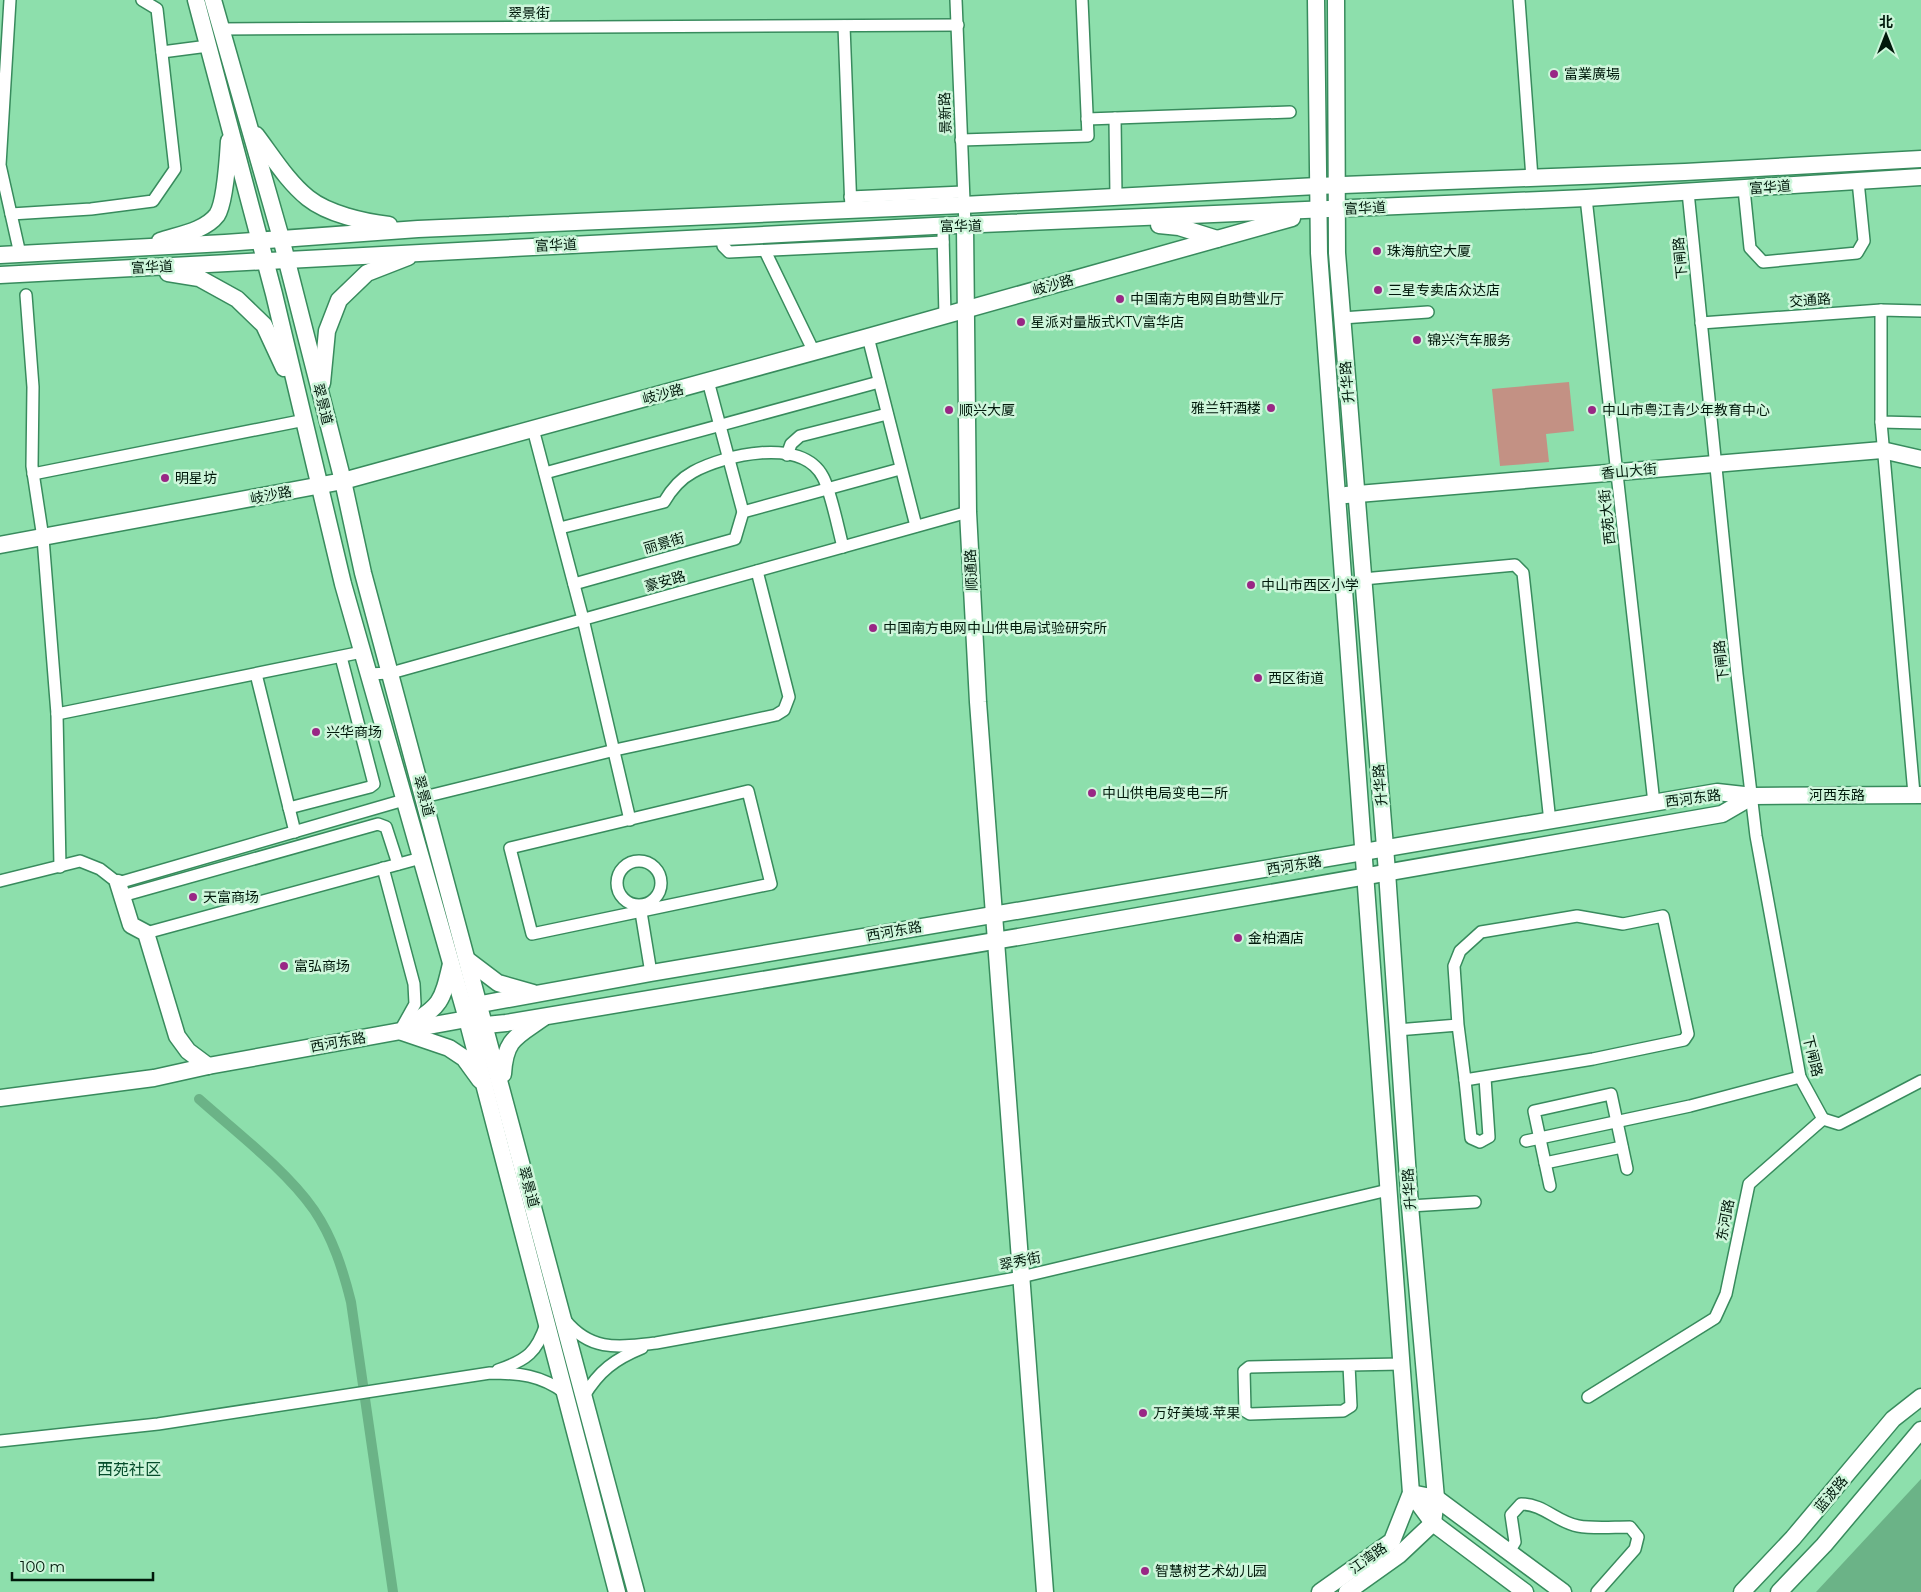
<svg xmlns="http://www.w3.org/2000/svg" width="1921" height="1592" font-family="Montserrat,'Noto Sans SC',sans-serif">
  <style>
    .green { fill: #c39184 }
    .water { fill: #6bb387 }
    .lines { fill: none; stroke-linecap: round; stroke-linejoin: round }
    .canal { stroke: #6bb387; stroke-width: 10 }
    .street-casing { stroke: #388b5d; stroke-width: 14 }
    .secondary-casing { stroke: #388b5d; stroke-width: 19 }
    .street { stroke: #fff; stroke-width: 11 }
    .secondary { stroke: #fff; stroke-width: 16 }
    .poi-dot { fill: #992785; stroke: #cef6db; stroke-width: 2 }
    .labels { text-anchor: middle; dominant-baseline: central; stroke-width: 5; stroke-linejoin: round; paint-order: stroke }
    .street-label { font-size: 14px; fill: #01190b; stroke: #cef6db }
    .poi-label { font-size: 14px; fill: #01190b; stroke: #cef6db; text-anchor: start }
    .quarter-label { font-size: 16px; fill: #054d2b; stroke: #cef6db }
  </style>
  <rect width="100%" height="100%" fill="#8ddfac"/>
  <!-- green -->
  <polygon class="green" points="1569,382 1574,431 1546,434 1549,462 1500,466 1492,389"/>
  <!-- water -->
  <polygon class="water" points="1921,1479 1921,1592 1816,1592"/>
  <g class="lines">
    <!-- canal -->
    <path class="canal" d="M199,1099C236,1132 286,1170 314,1210C333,1238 343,1270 351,1302L393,1592"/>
    <defs>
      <g id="street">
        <polyline points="10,0 0,165 20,254"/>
        <polyline points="956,0 965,226"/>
        <polyline points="1519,0 1532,178"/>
        <polyline points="844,26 851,210"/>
        <polyline points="221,29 958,25"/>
        <polyline points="162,52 208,46"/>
        <polyline points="1115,118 1116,197"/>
        <polyline points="1087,119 1290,112"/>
        <polyline points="961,140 1088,136 1082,0"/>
        <polyline points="1744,189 1750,248 1763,262 1857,253 1864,241 1858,181"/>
        <polyline points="1688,192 1737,674 1756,836 1800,1077 1823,1119"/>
        <polyline points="850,197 963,192"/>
        <polyline points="1586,198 1654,803"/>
        <polyline points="11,214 91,209 153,201 175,169 157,9 142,0"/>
        <polyline points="943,235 945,316"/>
        <polyline points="722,237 723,246 729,252 943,242"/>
        <polyline points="765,251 814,352"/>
        <polyline points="26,295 33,387 32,466 43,538 57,714 60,867"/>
        <polyline points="1881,310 1881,422 1921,423"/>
        <polyline points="1342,318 1428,312"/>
        <polyline points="1701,323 1881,310 1921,311"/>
        <polyline points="868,337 916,526"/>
        <polyline points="708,381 743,512"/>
        <polyline points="1881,422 1914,794"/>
        <polyline points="533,429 583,619 630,820"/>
        <polyline points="787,455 791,444 800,436 887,414"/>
        <polyline points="545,473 879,382"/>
        <polyline points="33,474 305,420"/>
        <path d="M560,528L664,502C671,490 680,479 693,472C724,455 802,436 823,477C831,492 838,528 843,547"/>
        <polyline points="1363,579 1515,565 1523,573 1550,822"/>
        <polyline points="574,584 735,539 743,512 900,469"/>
        <polyline points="256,674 295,832"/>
        <polyline points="368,674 391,673 968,512"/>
        <polyline points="57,714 362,652"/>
        <polygon points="748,791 771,884 532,934 510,848"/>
        <polyline points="424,797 615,750 776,715 784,710 789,697 757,571"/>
        <polyline points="289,808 370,787 374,784 341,657"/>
        <circle cx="639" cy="883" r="22"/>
        <polyline points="383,868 414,984 415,1004 401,1029"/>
        <polyline points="0,881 80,861 100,869 118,883 404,800"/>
        <polyline points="122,896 378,824 386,827 398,864"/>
        <polyline points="640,906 651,973"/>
        <polyline points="146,933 421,858"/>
        <polyline points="1397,1030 1458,1025 1454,966 1460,951 1481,932 1577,916 1623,924 1663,916 1688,1034 1684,1040 1593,1059 1465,1080 1458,1025"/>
        <polyline points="1465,1080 1471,1138 1480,1142 1489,1137 1485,1078"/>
        <polyline points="1823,1119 1839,1124 1921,1081"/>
        <polyline points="1526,1141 1690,1106 1800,1077"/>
        <polyline points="1545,1163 1622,1147"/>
        <polyline points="1550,1186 1534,1111 1611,1094 1627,1169"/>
        <polyline points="1410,1206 1475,1202"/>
        <path d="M565,1320C591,1352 618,1347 656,1343L1021,1277L1388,1190"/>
        <polyline points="1349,1365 1351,1406 1343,1411 1250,1414 1245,1411 1244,1371 1249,1367 1401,1364"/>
        <path d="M498,1370C527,1360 537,1352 546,1324"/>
        <path d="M584,1396C599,1371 615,1359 642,1348"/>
        <polyline points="1588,1397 1715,1318 1726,1294 1749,1184 1823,1119"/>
        <path d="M0,1441L158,1424L490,1373C519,1373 541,1375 565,1393"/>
        <path d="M1509,1552L1515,1542L1511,1515L1521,1504C1544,1504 1556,1522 1578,1526C1594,1529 1613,1527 1630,1527L1638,1537L1635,1549L1597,1592"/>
      </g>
      <g id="secondary">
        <polyline points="196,0 274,294 343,584 467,1019 617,1592"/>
        <polyline points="213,0 281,238 343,481 363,573 636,1592"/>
        <polyline points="1316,0 1319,253 1411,1493 1392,1541 1320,1592"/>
        <polyline points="1336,0 1337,253 1387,872 1410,1206 1436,1498 1433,1523 1399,1555 1347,1592"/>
        <path d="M256,135C272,156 287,181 308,198C328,214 364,222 389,225"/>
        <polyline points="1159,225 1179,227 1217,239"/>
        <polyline points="965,226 968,512 978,702 1045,1592"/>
        <path d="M160,241C178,235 205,231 217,215C225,203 228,157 229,141"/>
        <polyline points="0,255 225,243 418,229 963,205 1317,186 1685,172 1921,159"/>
        <polyline points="168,273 199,278 237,299 264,325 284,368"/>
        <polyline points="0,275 934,226 1586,198 1921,177"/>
        <polyline points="322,383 327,331 339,300 367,273 408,257"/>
        <polyline points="1346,495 1882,450 1921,459"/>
        <polyline points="0,545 343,481 868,337 1292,218"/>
        <polyline points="118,883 131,925 146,933 177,1036 188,1051 208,1066"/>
        <polyline points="469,961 498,983 533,993"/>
        <polyline points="475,1011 481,1004 651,973 1717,792 1753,796 1921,795"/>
        <path d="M408,1026C441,1006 442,1002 451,964"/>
        <polyline points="402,1032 449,1048 464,1058 480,1080"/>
        <path d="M503,1074C505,1039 516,1037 543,1018"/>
        <polyline points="0,1098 154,1078 208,1066 467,1019 486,1025 506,1023 1024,936 1722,814 1753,796"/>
        <polyline points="1525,1592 1433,1523 1411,1493 1436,1498 1563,1592"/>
        <polyline points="1742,1592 1793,1538 1893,1419 1921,1397"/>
        <polyline points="1779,1592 1824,1545 1921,1430"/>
      </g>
    </defs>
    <!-- street casing -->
    <use href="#street" class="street-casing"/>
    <!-- secondary casing -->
    <use href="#secondary" class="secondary-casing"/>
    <!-- street -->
    <use href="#street" class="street"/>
    <!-- secondary -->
    <use href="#secondary" class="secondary"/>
  </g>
  <!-- markers -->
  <g class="poi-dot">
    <circle cx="1554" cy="74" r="5"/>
    <circle cx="1377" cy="251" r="5"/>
    <circle cx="1378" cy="290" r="5"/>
    <circle cx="1120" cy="299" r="5"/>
    <circle cx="1021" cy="322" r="5"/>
    <circle cx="1417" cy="340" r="5"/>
    <circle cx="1271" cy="408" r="5"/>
    <circle cx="949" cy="410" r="5"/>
    <circle cx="1592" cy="410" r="5"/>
    <circle cx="165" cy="478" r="5"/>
    <circle cx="1251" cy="585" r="5"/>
    <circle cx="873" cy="628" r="5"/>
    <circle cx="1258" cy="678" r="5"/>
    <circle cx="316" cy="732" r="5"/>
    <circle cx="1092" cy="793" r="5"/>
    <circle cx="193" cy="897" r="5"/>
    <circle cx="1238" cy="938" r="5"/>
    <circle cx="284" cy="966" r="5"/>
    <circle cx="1143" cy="1413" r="5"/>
    <circle cx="1145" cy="1571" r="5"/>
  </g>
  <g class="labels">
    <!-- street labels -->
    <g class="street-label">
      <text x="529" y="13">翠景街</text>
      <text transform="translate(945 113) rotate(-92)">景新路</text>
      <text transform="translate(1770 187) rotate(-4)">富华道</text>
      <text transform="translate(1365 208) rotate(-3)">富华道</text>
      <text transform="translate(961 226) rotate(-1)">富华道</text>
      <text transform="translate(556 245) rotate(-3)">富华道</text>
      <text transform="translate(1680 258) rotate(-95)">下闸路</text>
      <text transform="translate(152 267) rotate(-3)">富华道</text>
      <text transform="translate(1053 285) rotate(-16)">岐沙路</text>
      <text transform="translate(1810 300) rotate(-4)">交通路</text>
      <text transform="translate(1347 382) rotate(-95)">升华路</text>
      <text transform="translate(663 394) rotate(-15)">岐沙路</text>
      <text transform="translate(323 404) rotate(76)">翠景道</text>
      <text transform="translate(1629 471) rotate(-5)">香山大街</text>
      <text transform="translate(271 495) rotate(-11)">岐沙路</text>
      <text transform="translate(1607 517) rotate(-96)">西苑大街</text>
      <text transform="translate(664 543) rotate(-16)">丽景街</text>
      <text transform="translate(971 570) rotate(-93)">顺通路</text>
      <text transform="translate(665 581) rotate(-16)">豪安路</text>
      <text transform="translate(1721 661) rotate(-96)">下闸路</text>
      <text transform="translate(1380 785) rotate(-95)">升华路</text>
      <text x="1837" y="795">河西东路</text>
      <text transform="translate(424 796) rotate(75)">翠景道</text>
      <text transform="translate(1693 798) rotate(-7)">西河东路</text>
      <text transform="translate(1294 865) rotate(-9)">西河东路</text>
      <text transform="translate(894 931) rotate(-10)">西河东路</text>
      <text transform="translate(338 1042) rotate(-10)">西河东路</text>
      <text transform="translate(1813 1056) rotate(76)">下闸路</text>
      <text transform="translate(529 1187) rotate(75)">翠景道</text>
      <text transform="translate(1409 1189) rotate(-94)">升华路</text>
      <text transform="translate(1725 1220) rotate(-79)">东河路</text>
      <text transform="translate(1020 1261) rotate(-12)">翠秀街</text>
      <text transform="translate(1831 1494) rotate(-50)">蓝波路</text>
      <text transform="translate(1368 1558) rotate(-35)">江湾路</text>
    </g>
    <!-- poi labels -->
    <g class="poi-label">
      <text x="1564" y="74">富業廣場</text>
      <text x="1387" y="251">珠海航空大厦</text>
      <text x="1388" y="290">三星专卖店众达店</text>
      <text x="1130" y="299">中国南方电网自助营业厅</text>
      <text x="1031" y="322">星派对量版式KTV富华店</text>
      <text x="1427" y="340">锦兴汽车服务</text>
      <text x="1261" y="408" text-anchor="end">雅兰轩酒楼</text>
      <text x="959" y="410">顺兴大厦</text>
      <text x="1602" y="410">中山市粤江青少年教育中心</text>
      <text x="175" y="478">明星坊</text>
      <text x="1261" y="585">中山市西区小学</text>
      <text x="883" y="628">中国南方电网中山供电局试验研究所</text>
      <text x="1268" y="678">西区街道</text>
      <text x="326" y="732">兴华商场</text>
      <text x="1102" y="793">中山供电局变电二所</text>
      <text x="203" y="897">天富商场</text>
      <text x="1248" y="938">金柏酒店</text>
      <text x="294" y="966">富弘商场</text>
      <text x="1153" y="1413">万好美域·苹果</text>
      <text x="1155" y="1571">智慧树艺术幼儿园</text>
    </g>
    <!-- quarter labels -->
    <g class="quarter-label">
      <text x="129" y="1469">西苑社区</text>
    </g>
  </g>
  <!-- north arrow -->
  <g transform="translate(1886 35)" stroke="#cef6db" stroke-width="4" paint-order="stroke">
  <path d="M0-4L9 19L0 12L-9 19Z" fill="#01190b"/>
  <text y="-8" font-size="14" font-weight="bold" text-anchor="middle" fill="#01190b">北</text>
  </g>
  <!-- scale -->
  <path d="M12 1572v8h141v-8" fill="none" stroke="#01190b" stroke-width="2.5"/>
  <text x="20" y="1572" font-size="15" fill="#01190b" stroke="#cef6db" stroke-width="4" paint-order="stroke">100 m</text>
</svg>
